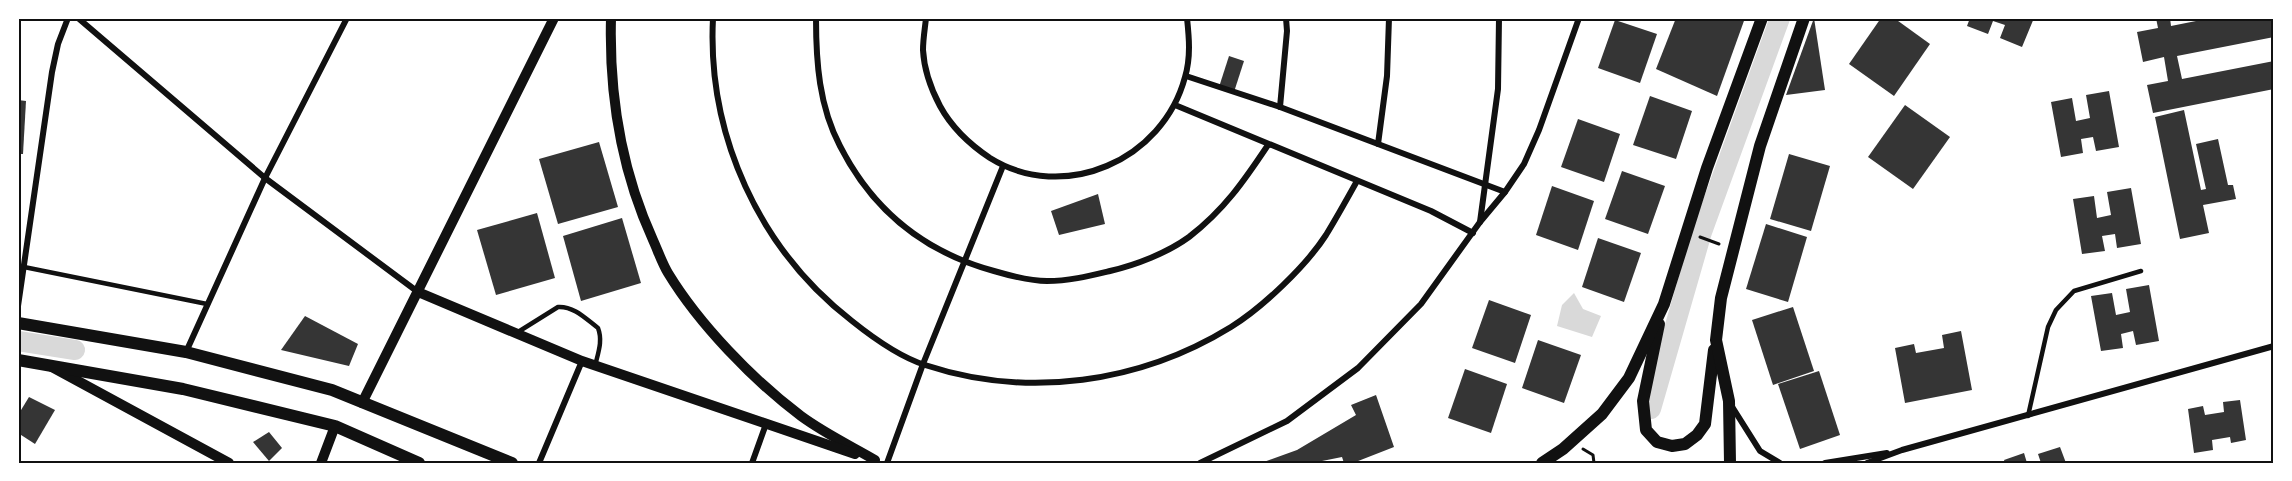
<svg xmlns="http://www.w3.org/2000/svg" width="2292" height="481" font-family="Rubik,sans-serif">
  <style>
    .water { fill: #d9d9d9 }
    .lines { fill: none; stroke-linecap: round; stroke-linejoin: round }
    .canal { stroke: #d9d9d9; stroke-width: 20 }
    .building { fill: #353535 }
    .path { stroke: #111; stroke-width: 3 }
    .service { stroke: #111; stroke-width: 4.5 }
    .minor { stroke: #111; stroke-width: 6 }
    .tertiary { stroke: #111; stroke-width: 10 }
    .secondary { stroke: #111; stroke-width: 12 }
    .neatline { fill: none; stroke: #111; stroke-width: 2 }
  </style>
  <rect width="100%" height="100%" fill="#fff"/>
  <!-- water -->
  <polygon class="water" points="1574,293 1583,309 1601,316 1592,337 1557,326 1562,305"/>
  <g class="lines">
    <!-- canal -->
    <g class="canal">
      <polyline points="18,341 75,350"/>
      <polyline points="1651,409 1702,232 1780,18"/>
    </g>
  </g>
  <!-- building -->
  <g class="building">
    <polygon points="1676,18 1745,18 1717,96 1656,69"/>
    <polygon points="1814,18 1825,90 1786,95"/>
    <polygon points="1881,18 1894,18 1930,44 1894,96 1849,64"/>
    <polygon points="1970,18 2034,18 2022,47 2000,38 2005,25 1993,21 1988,34 1967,26"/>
    <polygon points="2156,18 2170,18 2171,26 2211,18 2274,18 2274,37 2177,56 2182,79 2274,61 2274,89 2153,113 2147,85 2168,81 2164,57 2143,62 2137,32 2158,28"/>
    <polygon points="1615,20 1657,34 1640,83 1598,68"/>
    <polygon points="1229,56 1244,61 1234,92 1219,87"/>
    <polygon points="2109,91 2119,147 2096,151 2093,137 2081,139 2083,153 2061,157 2051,102 2072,98 2076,121 2090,118 2086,95"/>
    <polygon points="1650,96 1692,111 1676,159 1633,145"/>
    <polygon points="18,100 26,101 23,154 18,154"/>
    <polygon points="1905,105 1950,137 1913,189 1868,157"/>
    <polygon points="2184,110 2201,190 2206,189 2196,144 2218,139 2228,185 2233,185 2236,199 2203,205 2209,233 2180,239 2155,117"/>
    <polygon points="1578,119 1620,134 1604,182 1561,167"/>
    <polygon points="599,142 618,207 558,224 539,159"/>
    <polygon points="1789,154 1830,166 1811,231 1770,219"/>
    <polygon points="1622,171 1665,186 1648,234 1605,219"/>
    <polygon points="1552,186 1594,201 1578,250 1536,235"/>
    <polygon points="2131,188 2141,244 2117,248 2115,234 2102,236 2105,251 2082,254 2073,199 2094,196 2097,218 2111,215 2107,192"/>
    <polygon points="1098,194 1105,224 1059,235 1051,211"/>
    <polygon points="537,213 555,278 496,295 477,230"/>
    <polygon points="622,218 641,283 581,301 563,236"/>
    <polygon points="1766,224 1807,237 1788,302 1746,289"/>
    <polygon points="1598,238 1641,253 1624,302 1582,287"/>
    <polygon points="2149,285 2159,341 2136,345 2133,331 2121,334 2123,348 2101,351 2091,296 2112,293 2116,315 2130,312 2126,289"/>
    <polygon points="1489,300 1531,315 1515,363 1472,348"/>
    <polygon points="1793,307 1814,371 1773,385 1752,320"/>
    <polygon points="305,316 358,344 349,366 281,350"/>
    <polygon points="1961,331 1972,390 1905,403 1895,348 1914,344 1916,353 1944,348 1942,335"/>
    <polygon points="1538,340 1581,355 1564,403 1522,388"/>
    <polygon points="1465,369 1507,384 1491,433 1448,418"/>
    <polygon points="1819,371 1840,435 1800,449 1778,384"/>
    <polygon points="1376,395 1394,447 1353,463 1344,463 1342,457 1312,463 1261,463 1297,450 1356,415 1351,405"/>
    <polygon points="29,397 55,410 35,444 18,433 18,415"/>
    <polygon points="2240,400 2246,440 2231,443 2230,437 2212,440 2213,450 2194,453 2188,409 2203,406 2205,415 2224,412 2223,402"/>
    <polygon points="269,432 282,448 269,461 253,442"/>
    <polygon points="2060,447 2066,463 2041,463 2038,454"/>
    <polygon points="2024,453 2027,463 2005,463 2004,460"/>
  </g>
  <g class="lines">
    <!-- path -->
    <g class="path">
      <polyline points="1700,237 1719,244"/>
      <polyline points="1583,449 1593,455 1594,463"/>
    </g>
    <!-- service -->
    <g class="service">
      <polyline points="24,267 207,304"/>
      <path d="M518,332L558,307C574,306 586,319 598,328C603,341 598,353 595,366"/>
      <polyline points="2028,416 2048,327 2056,310 2074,291 2141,271"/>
    </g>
    <!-- minor -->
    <g class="minor">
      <polyline points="78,18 265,178 418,292"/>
      <path d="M713,18C707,135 759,249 852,321C872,337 900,357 925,365C1028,399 1140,383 1231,327C1263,307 1306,266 1326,235C1337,217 1347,199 1357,181"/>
      <path d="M816,18C816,62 819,106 840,146C873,211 924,252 994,271C1011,276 1029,281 1047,281C1069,281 1089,276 1110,271C1136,265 1167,253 1189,237C1224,210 1244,181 1268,145"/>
      <path d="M926,18C925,28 923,39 923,50C924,69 931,89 940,106C952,128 969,144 990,158C1064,204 1163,160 1185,77C1191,57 1189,37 1187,18"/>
      <polyline points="1186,76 1280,107 1505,192"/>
      <polyline points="1175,105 1431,211 1473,233"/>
      <polyline points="1280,107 1287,31 1286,18"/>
      <polyline points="1378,144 1387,76 1389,18"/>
      <polyline points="1480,222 1498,89 1499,18"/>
      <polyline points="18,306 52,72 58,44 68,18"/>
      <polyline points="186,352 265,178 347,18"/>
      <polyline points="1731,405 1760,451 1780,463"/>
      <polyline points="539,463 582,361"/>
      <polyline points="752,463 766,424"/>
      <polyline points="887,463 923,364 1003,166"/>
      <polyline points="1200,463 1287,421 1358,368 1421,304 1480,222 1505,192 1524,164 1539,130 1579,18"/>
      <polyline points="1825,463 1887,453"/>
      <polyline points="1867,463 1902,450 2274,346"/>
    </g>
    <!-- tertiary -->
    <g class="tertiary">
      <path d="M611,18C609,94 621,170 653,240C658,251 662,263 668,273C699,324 753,380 801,416C824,433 851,446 875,460"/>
      <polyline points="418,292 582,361 855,454"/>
      <polyline points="52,367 229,463"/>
      <polyline points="362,403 554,18"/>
      <polyline points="321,463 335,426"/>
    </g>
    <!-- secondary -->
    <g class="secondary">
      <polyline points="18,323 186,352 332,390 512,463"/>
      <polyline points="1659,324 1643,401 1646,430 1657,442 1672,446 1685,444 1697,435 1705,424 1714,350"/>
      <polyline points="18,360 183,389 335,426 419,463"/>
      <polyline points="1542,463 1563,449 1602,414 1629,378 1664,304 1707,168 1762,18"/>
      <polyline points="1730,463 1729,401 1716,340 1721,298 1760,146 1804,18"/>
    </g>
  </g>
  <!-- border -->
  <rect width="2292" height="481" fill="none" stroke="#ffffff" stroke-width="39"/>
  <rect x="20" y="20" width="2252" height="442" class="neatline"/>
</svg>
